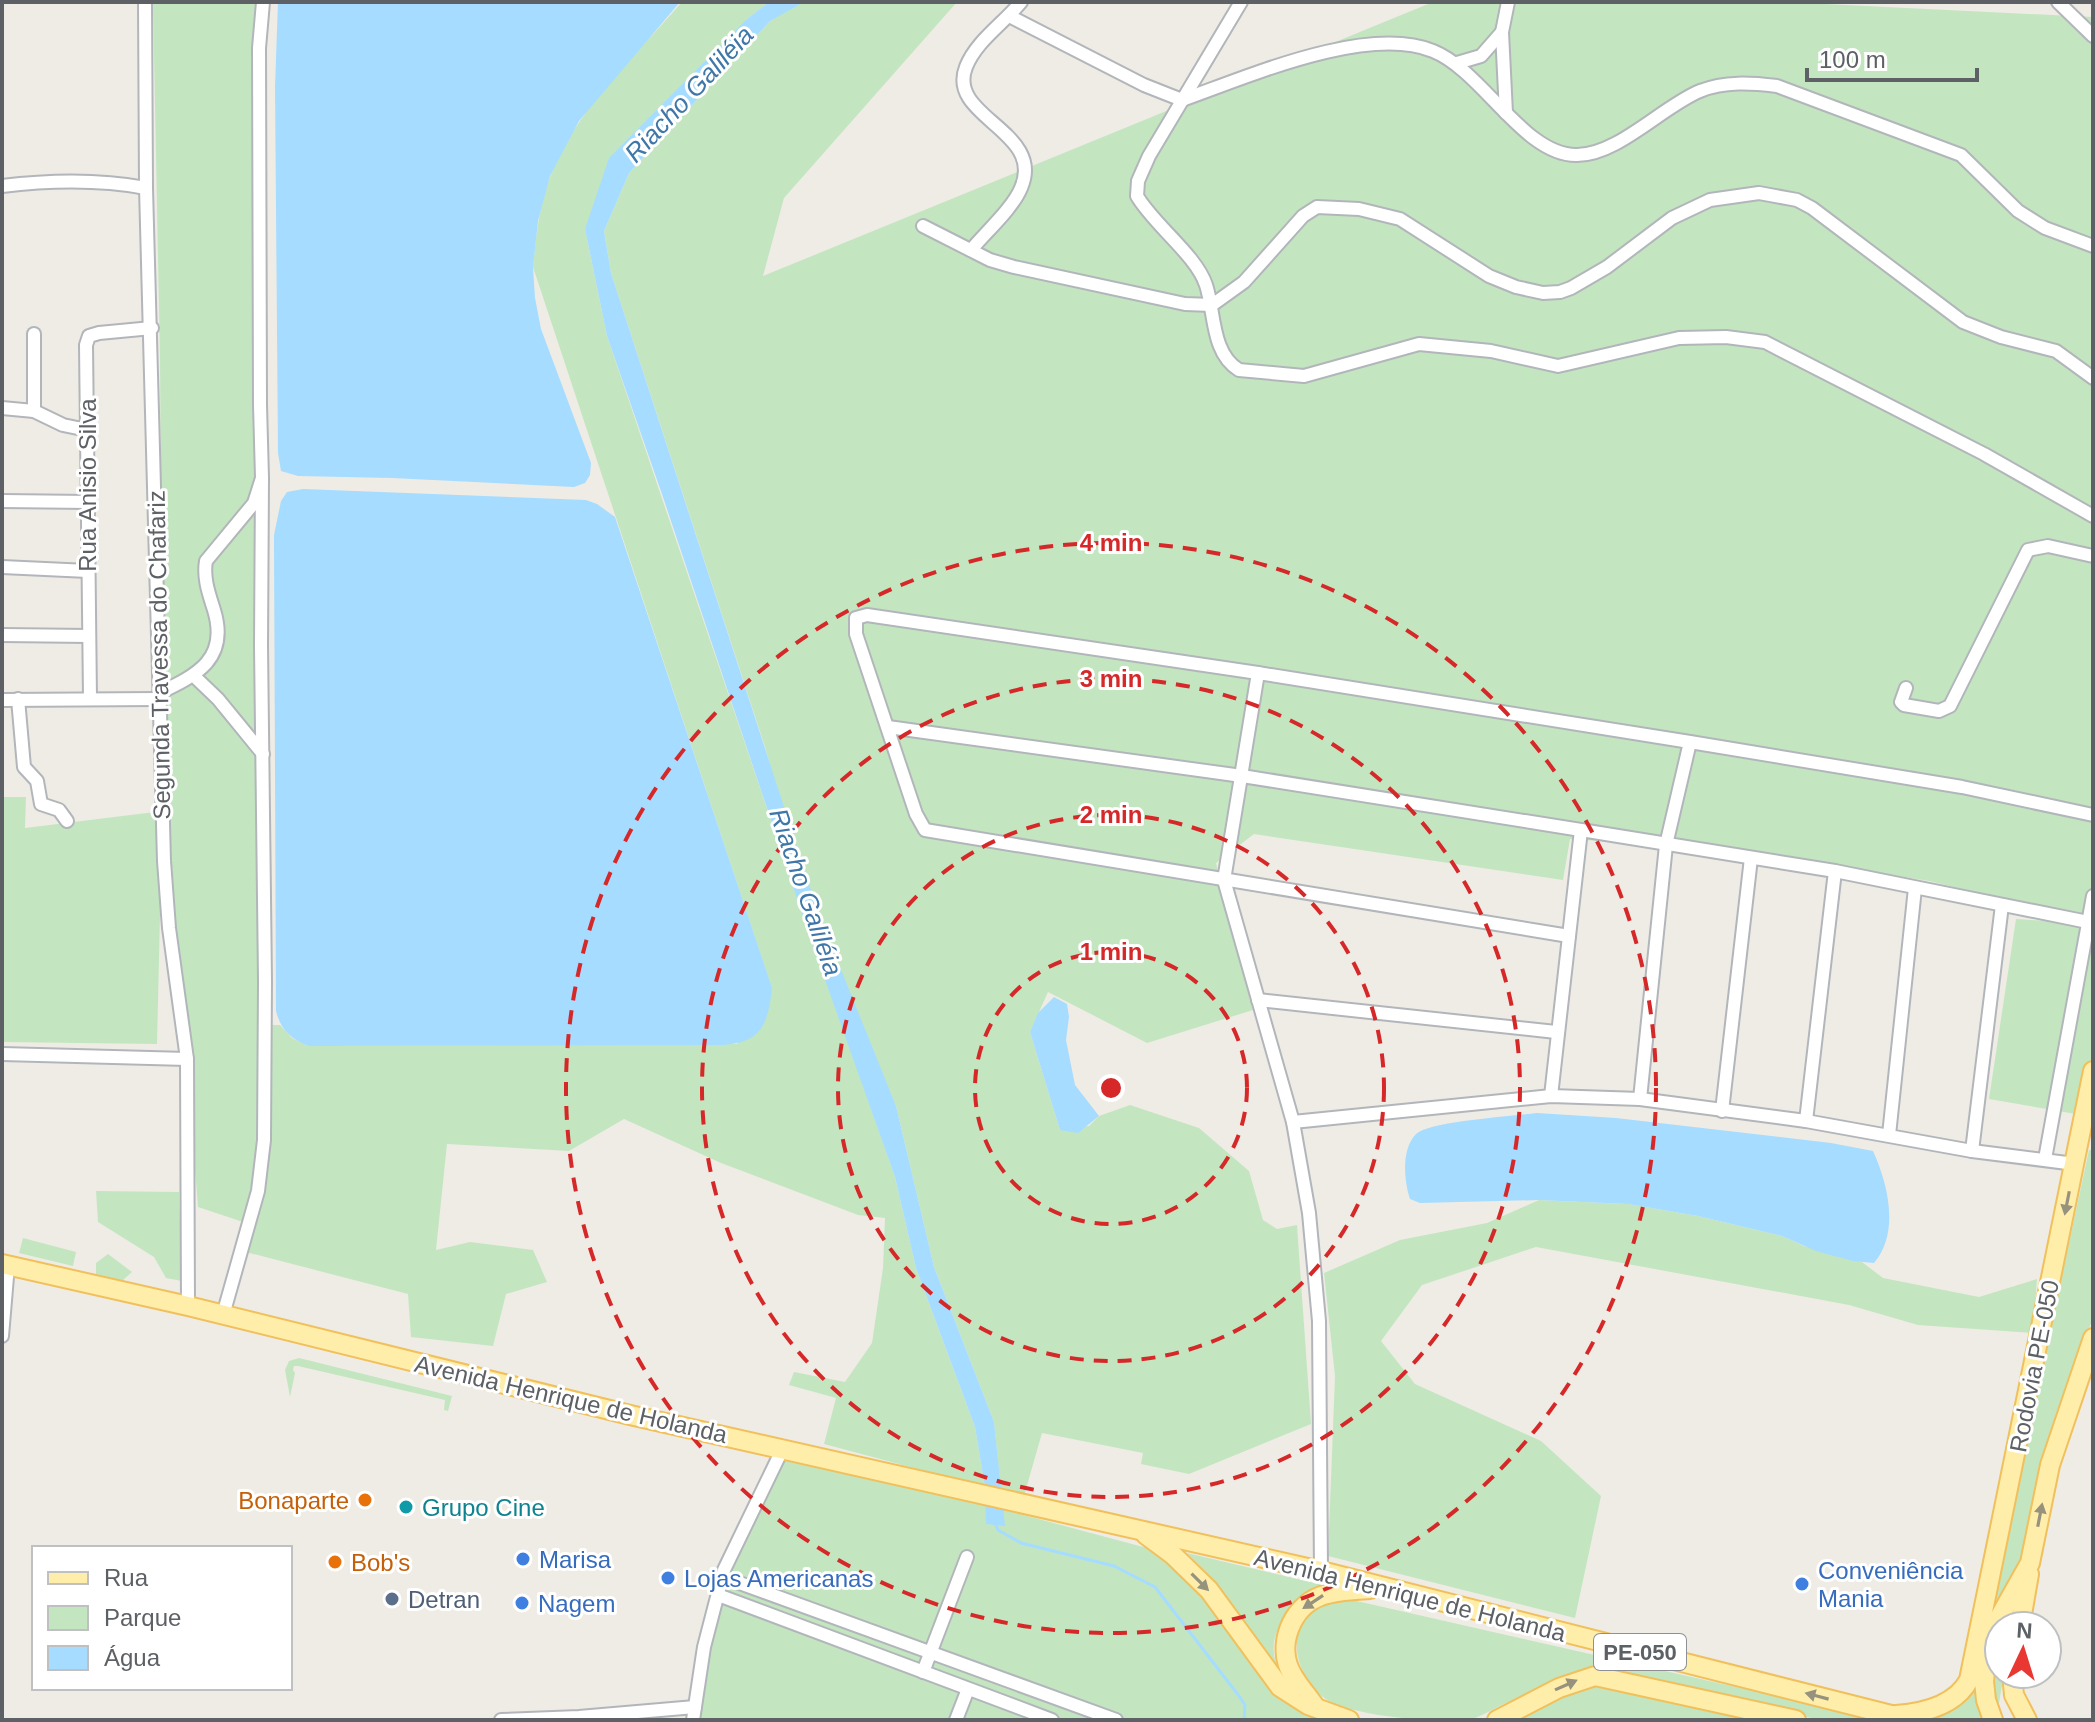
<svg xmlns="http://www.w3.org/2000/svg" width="2095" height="1722" font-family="Arial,sans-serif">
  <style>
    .green { fill: #c3e6c1 }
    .water { fill: #a5dcff }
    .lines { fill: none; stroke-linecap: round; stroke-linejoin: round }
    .stream { stroke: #a5dcff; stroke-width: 3 }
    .street-casing { stroke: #b2b6ba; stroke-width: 16 }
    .primary-casing { stroke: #f1c05c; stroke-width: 22 }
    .street { stroke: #fff; stroke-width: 12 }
    .primary { stroke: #ffedaa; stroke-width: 18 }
    .oneway { fill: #96927d }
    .ring { fill: none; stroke: #d62828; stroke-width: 4; stroke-dasharray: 14 10 }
    .food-dot { fill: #e8710a; stroke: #fff; stroke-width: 3 }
    .culture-dot { fill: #0f9aa8; stroke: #fff; stroke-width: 3 }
    .shop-dot { fill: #3f7fe0; stroke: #fff; stroke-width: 3 }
    .service-dot { fill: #5c6f8a; stroke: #fff; stroke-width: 3 }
    .labels { text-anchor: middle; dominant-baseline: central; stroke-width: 6; stroke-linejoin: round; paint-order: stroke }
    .shield { fill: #fff; stroke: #8e9093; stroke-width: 2 }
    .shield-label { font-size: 22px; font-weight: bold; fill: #5d6165 }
    .street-label { font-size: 24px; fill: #5d6165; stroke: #fff }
    .food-label { font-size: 24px; fill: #c56008; stroke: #fff; text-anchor: end }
    .culture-label { font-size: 24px; fill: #0d838f; stroke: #fff; text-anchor: start }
    .shop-label { font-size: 24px; fill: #366cbe; stroke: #fff; text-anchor: start }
    .service-label { font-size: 24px; fill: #4e5e75; stroke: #fff; text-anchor: start }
    .water-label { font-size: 26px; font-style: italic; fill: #3f77a8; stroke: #fff }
    .centre { fill: #d62828; stroke: #fff; stroke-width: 4 }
    .ring-label { font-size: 24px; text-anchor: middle; font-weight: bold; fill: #d62828; stroke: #fff; stroke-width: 6; stroke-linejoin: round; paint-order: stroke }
  </style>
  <rect width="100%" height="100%" fill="#efece5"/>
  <!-- green -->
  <g class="green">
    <path d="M153,2H257L266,1025H280L292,1038L308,1046L737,1044L772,989L533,267C536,237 539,206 550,177C576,109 635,56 682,2H769L747,19L585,229L607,336L776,835L895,1177L916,1268L975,1427L985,1487L824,1444L836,1398L789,1385L794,1372L845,1382L872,1343L883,1268L885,1218L858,1215L721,1163L624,1119L569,1151L447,1144L436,1250L470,1242L533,1250L547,1282L506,1294L493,1346L411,1337L408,1294L242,1251L249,1224L198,1207L185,1039L162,832L157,1044L2,1042V797H26L25,828L163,811L160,359Z"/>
    <polygon points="801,2 957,2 784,198 763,276 1433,2 1785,2 2093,17 2093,921 1929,881 1736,850 1570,839 1563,880 1254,834 1216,863 1253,1010 1147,1043 1048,992 1030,1032 1060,1130 1089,1126 1099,1116 1130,1105 1199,1128 1249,1171 1263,1220 1277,1229 1297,1225 1311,1424 1189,1474 1141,1464 1143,1453 1042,1433 1024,1496 1001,1491 994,1422 934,1267 896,1106 811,911 765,747 611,273 604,231 629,173 770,21"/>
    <polygon points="2016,919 2093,924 2093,1117 1989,1099"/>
    <polygon points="2089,1150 2093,1150 2093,1318 2058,1410 2037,1484 2012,1626 1999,1626 1999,1674 2004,1674 1996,1720 1932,1720 1922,1717 1976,1675"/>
    <polygon points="96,1191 179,1192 182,1281 166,1278 154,1257 98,1222"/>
    <polygon points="1539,1200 1628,1204 1698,1216 1782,1236 1804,1246 1862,1262 1883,1278 1979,1297 2037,1279 2033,1333 1918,1325 1849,1305 1536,1247 1422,1285 1381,1341 1415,1384 1541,1441 1601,1496 1575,1618 1328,1556 1335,1376 1324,1273 1400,1240 1487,1223"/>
    <polygon points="23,1238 76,1252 73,1266 19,1253"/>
    <polygon points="108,1254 132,1272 122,1281 96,1274 96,1263"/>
    <polygon points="299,1358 452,1396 448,1411 444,1410 445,1400 298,1366 294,1366 293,1370 295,1373 290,1397 285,1370 289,1361"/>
    <path d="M785,1451L1173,1555L1281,1679L1205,1571L1187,1553L1323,1585C1293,1598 1256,1641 1283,1674C1293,1685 1334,1710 1349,1720H690L724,1568Z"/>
    <path d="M1330,1599H1348L1881,1720H1821L1592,1672C1560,1678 1535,1690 1506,1703C1494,1708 1480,1718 1467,1720C1434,1722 1358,1717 1329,1701C1312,1691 1299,1670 1297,1651C1295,1622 1308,1614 1330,1599Z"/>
    <polygon points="1584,1677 1765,1720 1484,1720"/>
  </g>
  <!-- water -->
  <g class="water">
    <polygon points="278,2 680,2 579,121 550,176 538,221 533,267 535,298 541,329 591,463 590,475 585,483 574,487 392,478 298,476 281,471 278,453 275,87"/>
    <polygon points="769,2 804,2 770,21 629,173 604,231 611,273 819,915 896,1106 934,1267 994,1422 1005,1526 986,1524 985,1487 975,1427 916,1268 895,1177 812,943 663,497 607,336 585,229 609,158 747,19"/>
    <path d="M303,489L586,500L597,504L615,517L772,988C768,1025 761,1043 721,1045L308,1046C290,1038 281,1030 276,1011L274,535L281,501L287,492Z"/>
    <polygon points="1054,997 1067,1004 1069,1017 1066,1040 1075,1085 1099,1116 1078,1133 1060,1130 1030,1032 1038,1013"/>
    <path d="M1537,1113L1616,1118L1831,1143L1873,1151C1888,1184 1900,1233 1874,1263L1853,1261L1816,1251L1782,1236L1698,1216L1628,1204L1539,1200L1420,1203L1410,1199C1404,1181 1401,1149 1416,1134C1430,1121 1515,1116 1537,1113Z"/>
  </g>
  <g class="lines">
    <!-- stream -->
    <polyline class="stream" points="995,1522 998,1530 1021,1543 1114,1566 1155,1587 1239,1696 1245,1705 1244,1720"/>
    <defs>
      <g id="street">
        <polyline points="145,2 146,188 164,861 169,928 187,1059 188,1306"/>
        <path d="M1241,2L1149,156L1138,181L1137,196C1154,225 1196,255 1206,285C1215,312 1211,353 1239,370L1304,376L1419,344L1491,351L1558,366L1679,338L1726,337L1765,342L1984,454L2093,516"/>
        <polyline points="2058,2 2093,36"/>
        <path d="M1009,16L1144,85L1182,100C1247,77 1367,24 1433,51C1483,71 1524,156 1577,155C1618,155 1663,106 1700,91C1725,81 1751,83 1777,86L1961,155L2018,211L2045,228L2093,246"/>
        <polyline points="1457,63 1481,56 1502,32"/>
        <polyline points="1506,113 1502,32 1508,2"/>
        <path d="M2,186C51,180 98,179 146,188"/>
        <polyline points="923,226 990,260 1014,267 1185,304 1212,305 1244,282 1303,216 1317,207 1359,209 1400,219 1489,276 1516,287 1543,293 1560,292 1571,288 1607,267 1672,218 1710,200 1759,193 1797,200 1812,208 1963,322 2001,337 2056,351 2093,378"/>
        <path d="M971,250C985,233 1013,208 1021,188C1046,131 946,117 966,67C976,41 1004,23 1021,2"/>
        <polyline points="34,334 34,411"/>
        <polyline points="2,408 34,411 63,425 87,430"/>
        <polyline points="2,501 89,502"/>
        <polyline points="2,567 88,571"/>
        <polyline points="2,635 89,636"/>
        <polyline points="1258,673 1224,880 1293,1122 1309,1213 1319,1321 1321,1571"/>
        <polyline points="194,676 218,699 263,754"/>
        <polyline points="1906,688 1901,702 1904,705 1939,711 1950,706 2028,550 2048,546 2093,556"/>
        <path d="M159,693C197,675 229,659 214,610C209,594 203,578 206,561L254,503L262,478L260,405L259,48L263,2"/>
        <polyline points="90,698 86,345 89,336 99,333 152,328"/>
        <polyline points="18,699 24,767 37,781 41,804 59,810 67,821"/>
        <polyline points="2,700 159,699"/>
        <polyline points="888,727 1242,776 1581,830 1835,871 2088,922"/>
        <polyline points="1569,936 925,830 916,814 856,634 856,618 867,615 1258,673 1690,742 1962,787 2093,815"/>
        <polyline points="1258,1000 1556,1032"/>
        <polyline points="2,1054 187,1059"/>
        <polyline points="1551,1096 1581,830"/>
        <polyline points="1640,1099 1666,845 1690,742"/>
        <polyline points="1722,1111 1751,858"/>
        <polyline points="1806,1121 1835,871"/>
        <polyline points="1293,1122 1551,1096 1640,1099 1806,1121 1972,1151 2075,1164"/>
        <polyline points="1889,1135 1915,888"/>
        <polyline points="1972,1151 2002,905"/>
        <polyline points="2045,1159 2093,896"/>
        <polyline points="223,1315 258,1191 264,1140 265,981 261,646 262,478"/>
        <polyline points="2,1336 8,1265"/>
        <polyline points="723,1577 1116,1720"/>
        <polyline points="718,1595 1052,1720"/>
        <polyline points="923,1672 967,1557"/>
        <polyline points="501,1720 579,1717 695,1707"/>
        <polyline points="693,1720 704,1647 724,1570 783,1448"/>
        <polyline points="956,1720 968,1689"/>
      </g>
      <g id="primary">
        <polyline points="2,1264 188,1306 630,1415 1321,1571 1911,1720"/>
        <polyline points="1146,1535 1173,1555 1209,1590 1280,1687 1308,1705 1349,1720"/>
        <polyline points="2020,1626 2029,1574"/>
        <polyline points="2012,1674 2014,1695 2027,1720"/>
        <path d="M1314,1705C1307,1695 1298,1685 1292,1674C1276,1646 1291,1607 1321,1596C1336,1590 1354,1590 1370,1589"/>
        <path d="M1896,1715C1923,1713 1955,1706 1969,1680L2093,1071"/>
        <polyline points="1497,1720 1559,1688 1595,1676 1796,1720"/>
        <polyline points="1993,1720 1986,1700 1984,1681 1988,1646 1999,1618 2030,1563 2050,1465 2093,1338"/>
      </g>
    </defs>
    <!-- street casing -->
    <use href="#street" class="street-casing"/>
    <!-- primary casing -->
    <use href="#primary" class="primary-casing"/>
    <!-- street -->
    <use href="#street" class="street"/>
    <!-- primary -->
    <use href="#primary" class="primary"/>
  </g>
  <!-- one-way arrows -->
  <defs><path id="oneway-solid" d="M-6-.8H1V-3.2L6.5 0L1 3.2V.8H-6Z" transform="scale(2)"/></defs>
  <g class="oneway">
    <use href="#oneway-solid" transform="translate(2067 1203) rotate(101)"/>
    <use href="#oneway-solid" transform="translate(2040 1515) rotate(-79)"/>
    <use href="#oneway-solid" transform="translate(1200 1582) rotate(45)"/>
    <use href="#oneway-solid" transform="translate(1313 1602) rotate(147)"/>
    <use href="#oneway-solid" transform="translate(1566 1685) rotate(-24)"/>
    <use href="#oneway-solid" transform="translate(1817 1696) rotate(-165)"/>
  </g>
  <!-- distance rings -->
  <g class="ring">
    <circle cx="1111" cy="1088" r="136"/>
    <circle cx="1111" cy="1088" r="273"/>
    <circle cx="1111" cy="1088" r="409"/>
    <circle cx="1111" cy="1088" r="545"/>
  </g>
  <!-- markers -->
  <g class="food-dot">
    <circle cx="365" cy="1500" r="8"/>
    <circle cx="335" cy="1562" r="8"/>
  </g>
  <circle class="culture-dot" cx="406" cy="1507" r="8"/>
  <g class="shop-dot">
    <circle cx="523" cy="1559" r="8"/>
    <circle cx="668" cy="1578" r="8"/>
    <circle cx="1802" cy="1584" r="8"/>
    <circle cx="522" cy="1603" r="8"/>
  </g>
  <circle class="service-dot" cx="392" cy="1599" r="8"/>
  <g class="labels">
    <!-- shield labels -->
    <rect class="shield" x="1594" y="1634" width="92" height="36" rx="6"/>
    <g class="shield-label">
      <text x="1640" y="1652">PE-050</text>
    </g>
    <!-- street labels -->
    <g class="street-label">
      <text transform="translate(87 485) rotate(-90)">Rua Anisio Silva</text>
      <text transform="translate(159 655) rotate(-91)">Segunda Travessa do Chafariz</text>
      <text transform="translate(2034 1366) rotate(-79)">Rodovia PE-050</text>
      <text transform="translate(571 1399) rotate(13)">Avenida Henrique de Holanda</text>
      <text transform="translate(1410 1595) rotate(14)">Avenida Henrique de Holanda</text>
    </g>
    <!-- food labels -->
    <g class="food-label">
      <text x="349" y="1500">Bonaparte</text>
      <text x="351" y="1562" text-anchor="start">Bob's</text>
    </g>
    <!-- culture labels -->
    <g class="culture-label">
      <text x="422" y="1507">Grupo Cine</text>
    </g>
    <!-- shop labels -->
    <g class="shop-label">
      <text x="539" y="1559">Marisa</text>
      <text x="1818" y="1570">Conveniência<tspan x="1818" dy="28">Mania</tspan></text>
      <text x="684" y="1578">Lojas Americanas</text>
      <text x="538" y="1603">Nagem</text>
    </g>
    <!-- service labels -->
    <g class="service-label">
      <text x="408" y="1599">Detran</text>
    </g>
    <!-- water labels -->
    <g class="water-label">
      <text transform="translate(689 94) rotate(-47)">Riacho Galiléia</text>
      <text transform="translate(806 892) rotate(71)">Riacho Galiléia</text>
    </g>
  </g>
  <circle cx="1111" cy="1088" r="12" class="centre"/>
  <g class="ring-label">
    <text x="1111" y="551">4 min</text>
    <text x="1111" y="687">3 min</text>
    <text x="1111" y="823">2 min</text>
    <text x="1111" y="960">1 min</text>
  </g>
  <!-- border -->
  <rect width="2095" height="1722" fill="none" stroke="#5d6165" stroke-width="8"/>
  <!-- legend -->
  <rect x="32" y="1546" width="260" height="144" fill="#ffffff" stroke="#bec0c1" stroke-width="2"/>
  <rect x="48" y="1572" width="40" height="12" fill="#ffedaa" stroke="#bec0c1" stroke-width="2"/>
  <text x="104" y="1586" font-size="24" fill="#5d6165">Rua</text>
  <rect x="48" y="1606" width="40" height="24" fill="#c3e6c1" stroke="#bec0c1" stroke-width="2"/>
  <text x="104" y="1626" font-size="24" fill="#5d6165">Parque</text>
  <rect x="48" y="1646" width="40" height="24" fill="#a5dcff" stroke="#bec0c1" stroke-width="2"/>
  <text x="104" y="1666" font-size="24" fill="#5d6165">Água</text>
  <!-- north arrow -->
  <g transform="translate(2023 1650) rotate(4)"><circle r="38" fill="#ffffff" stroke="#bec0c1" stroke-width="2"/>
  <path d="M0-6L14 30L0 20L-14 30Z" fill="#e93731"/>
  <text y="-12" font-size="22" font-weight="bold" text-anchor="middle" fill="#5d6165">N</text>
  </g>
  <!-- scale -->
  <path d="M1807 68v12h170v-12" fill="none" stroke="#5d6165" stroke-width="4"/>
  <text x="1819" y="68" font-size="24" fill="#5d6165" stroke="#ffffff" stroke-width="6" paint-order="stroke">100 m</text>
</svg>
